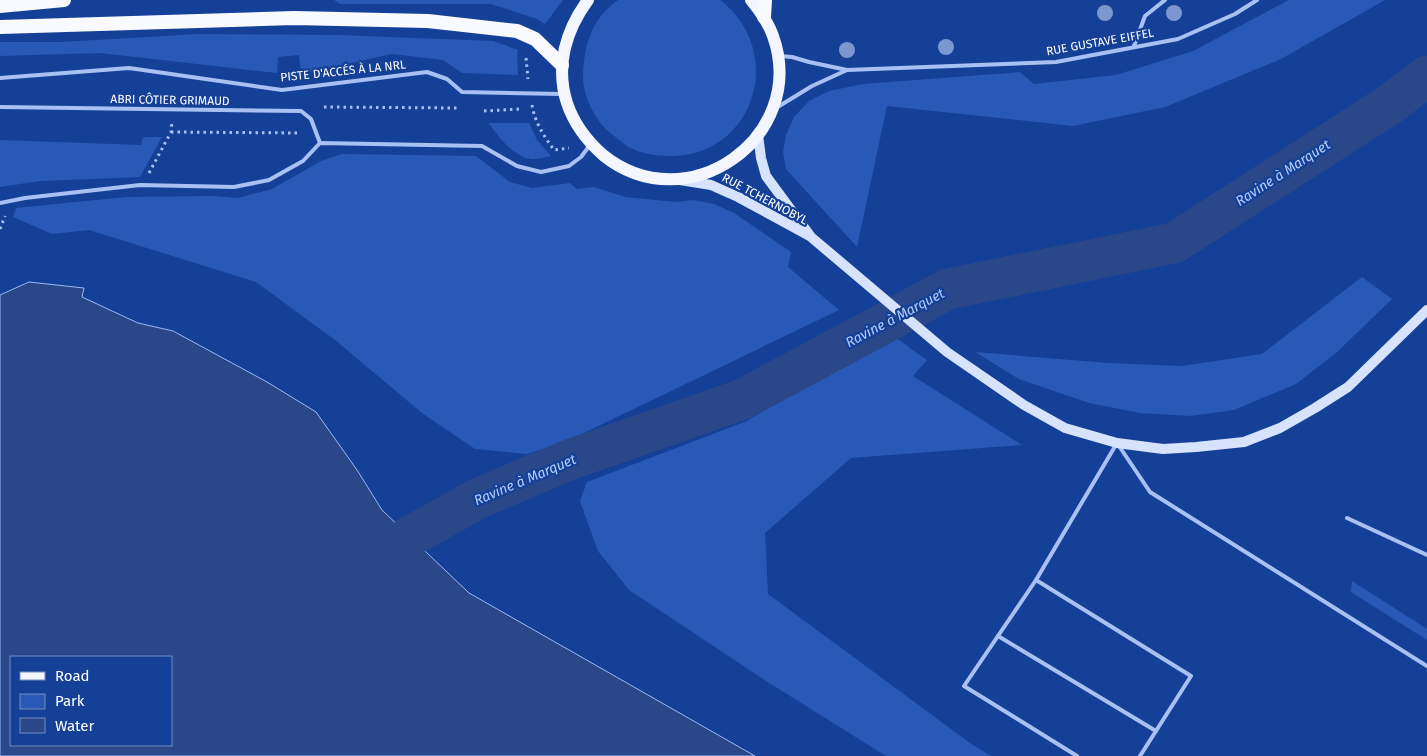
<svg xmlns="http://www.w3.org/2000/svg" width="1427" height="756" font-family="'Fira Sans',sans-serif">
  <style>
    .green { fill: #2959b6 }
    .water { fill: #294789; stroke: #9bbaf5; fill-rule: evenodd }
    .lines { fill: none; stroke-linecap: round; stroke-linejoin: round }
    .river { stroke: #294789; stroke-width: 41 }
    .path { stroke: #a8c1f2; stroke-width: 3; stroke-dasharray: 2.5 4; stroke-linecap: butt }
    .service { stroke: #a8c1f2; stroke-width: 4 }
    .secondary { stroke: #d7e3fc; stroke-width: 10 }
    .primary { stroke: #f3f6ff; stroke-width: 12 }
    .trunk { stroke: #f9faff; stroke-width: 14 }
    .tree { fill: #7c97cf }
    .labels { text-anchor: middle; dominant-baseline: central; stroke-width: 4.5; stroke-linejoin: round; paint-order: stroke }
    .street-label { font-size: 12px; fill: #fff; stroke: #154098 }
    .water-label { font-size: 14px; font-style: italic; fill: #b5ccf9; stroke: #154098 }
  </style>
  <rect width="100%" height="100%" fill="#154098"/>
  <!-- green -->
  <g class="green">
    <polygon points="334,0 563,0 545,24 537,19 491,4 340,4"/>
    <path d="M618,0H720C787,51 755,158 668,156C655,156 640,153 628,147C623,143 618,139 613,135C596,123 583,97 583,76C584,45 592,18 618,0Z"/>
    <polygon points="1289,0 1385,0 1281,59 1165,107 1073,126 887,106 857,247 786,169 783,152 786,135 794,117 809,101 829,91 863,84 1020,72 1034,84 1116,75 1193,51"/>
    <polygon points="199,34 338,35 493,41 518,50 517,55 518,75 462,73 443,60 392,54 301,74 299,55 278,57 277,73 100,53 0,56 0,42 61,42"/>
    <path d="M489,123H529L537,140L551,156C545,157 536,160 531,159C513,156 498,137 489,123Z"/>
    <polygon points="143,137 162,137 140,177 40,181 0,187 0,140 141,145"/>
    <polygon points="342,154 476,156 510,182 532,188 570,183 577,189 594,187 625,197 676,202 693,200 714,204 734,213 791,252 788,267 839,310 563,443 527,454 475,449 422,413 335,340 256,282 89,230 52,234 13,217 16,208 126,197 214,196 238,198 272,189 321,161"/>
    <polygon points="1362,277 1392,299 1336,353 1296,384 1234,410 1190,416 1140,413 1089,403 1019,379 975,352 1108,363 1182,366 1262,354"/>
    <polygon points="889,333 927,360 913,376 1022,445 851,458 765,533 768,594 970,743 991,756 886,756 763,679 629,590 598,551 580,501 587,482 747,421"/>
    <polygon points="1352,581 1427,629 1427,640 1351,592"/>
  </g>
  <!-- water -->
  <path class="water" d="M29,282L84,288L82,297L138,323L173,331L267,382L316,412L357,470L382,510L469,593L755,756H0V295ZM11,657H171V745H11Z"/>
  <g class="lines">
    <!-- river -->
    <polyline class="river" points="409,537 477,499 569,460 743,399 948,289 1174,243 1389,105 1427,76"/>
    <!-- path -->
    <g class="path">
      <polyline points="526,58 528,79"/>
      <path d="M532,105C535,123 544,136 554,150L569,148"/>
      <polyline points="324,107 457,108"/>
      <polyline points="484,111 521,109"/>
      <polyline points="171,132 298,133"/>
      <polyline points="149,173 171,132 172,122"/>
      <polyline points="0,229 5,216"/>
    </g>
    <!-- service -->
    <g class="service">
      <polyline points="1134,46 1145,16 1165,0"/>
      <polyline points="780,56 792,57 809,62 847,70 1056,62 1178,39 1235,14 1257,0"/>
      <polyline points="0,78 129,68 282,90 427,72 447,79 462,92 562,94"/>
      <polyline points="0,107 301,111 311,119 320,143"/>
      <polyline points="776,108 812,86 847,70"/>
      <polyline points="0,203 25,198 140,185 234,187 269,180 303,161 320,143 482,146 517,166 541,172 569,166 581,157 590,145"/>
      <polyline points="1347,518 1427,555"/>
      <polyline points="1036,580 1191,676 1140,756"/>
      <polyline points="998,636 1156,731"/>
      <polyline points="1077,756 964,686 1036,580 1117,443 1150,492 1427,666"/>
    </g>
    <!-- secondary -->
    <g class="secondary">
      <polyline points="758,135 761,158 766,176 811,237 947,352 1024,405 1065,428 1117,443 1163,449 1196,447 1244,442 1280,428 1315,408 1348,387 1427,310"/>
      <polyline points="680,180 711,185 738,197 808,235"/>
    </g>
    <!-- primary -->
    <path class="primary" d="M588,0C566,30 555,66 567,103C574,124 586,140 603,155C687,223 809,137 773,36C768,22 760,11 751,0"/>
    <!-- trunk -->
    <g class="trunk">
      <polyline points="0,6 64,0"/>
      <polyline points="764,17 765,0"/>
      <polyline points="0,27 294,18 428,21 517,31 535,39 562,65"/>
    </g>
  </g>
  <!-- trees -->
  <g class="tree">
    <circle cx="1105" cy="13" r="8"/>
    <circle cx="1174" cy="13" r="8"/>
    <circle cx="946" cy="47" r="8"/>
    <circle cx="847" cy="50" r="8"/>
  </g>
  <g class="labels">
    <!-- street labels -->
    <g class="street-label">
      <text transform="translate(1100 42) rotate(-10)">RUE GUSTAVE EIFFEL</text>
      <text transform="translate(343 71) rotate(-6)">PISTE D'ACCÉS À LA NRL</text>
      <text transform="translate(170 100) rotate(1)">ABRI CÔTIER GRIMAUD</text>
      <text transform="translate(765 199) rotate(28)">RUE TCHERNOBYL</text>
    </g>
    <!-- water labels -->
    <g class="water-label">
      <text transform="translate(1283 173) rotate(-33)">Ravine à Marquet</text>
      <text transform="translate(895 318) rotate(-28)">Ravine à Marquet</text>
      <text transform="translate(525 480) rotate(-23)">Ravine à Marquet</text>
    </g>
  </g>
  <!-- legend -->
  <rect x="10" y="656" width="162" height="90" fill="#154098" stroke="#738cc1"/>
  <rect x="20" y="672" width="25" height="8" fill="#f3f6ff" stroke="#738cc1"/>
  <text x="55" y="681" font-size="15" fill="#ffffff">Road</text>
  <rect x="20" y="694" width="25" height="15" fill="#2959b6" stroke="#738cc1"/>
  <text x="55" y="706" font-size="15" fill="#ffffff">Park</text>
  <rect x="20" y="718" width="25" height="15" fill="#294789" stroke="#738cc1"/>
  <text x="55" y="731" font-size="15" fill="#ffffff">Water</text>
</svg>
